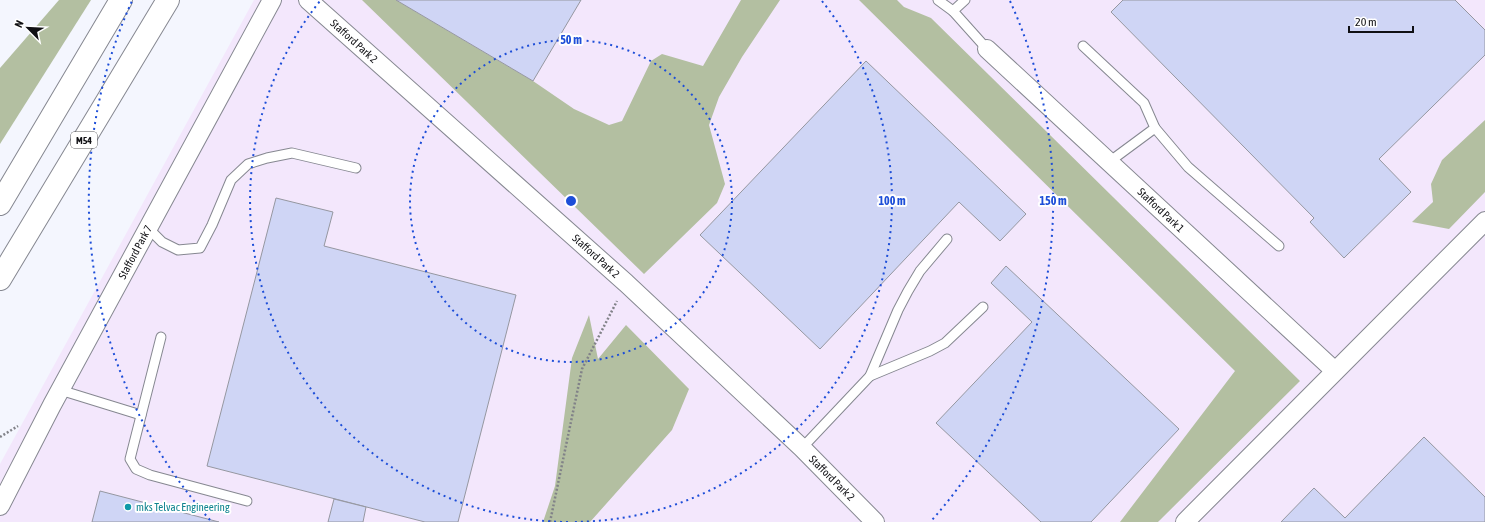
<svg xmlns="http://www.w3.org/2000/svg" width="1485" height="522" font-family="'Asap Condensed',sans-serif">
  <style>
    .industrial { fill: #f3e7fc }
    .forest { fill: #b3bfa1 }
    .building { fill: #cfd5f5; stroke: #9597a0 }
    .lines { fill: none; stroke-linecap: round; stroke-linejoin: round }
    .lane-casing { stroke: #868891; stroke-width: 11 }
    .street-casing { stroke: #868891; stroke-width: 20 }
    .highway-casing { stroke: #868891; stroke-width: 24 }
    .path { stroke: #818288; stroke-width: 2.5; stroke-dasharray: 2 2; stroke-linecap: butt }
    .lane { stroke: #fff; stroke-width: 9 }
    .street { stroke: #fff; stroke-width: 18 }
    .highway { stroke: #fff; stroke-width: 22 }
    .ring { fill: none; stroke: #1d4ed8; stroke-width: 2; stroke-dasharray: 2 4 }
    .culture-dot { fill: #0f9aa8; stroke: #fff; stroke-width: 1.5 }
    .labels { text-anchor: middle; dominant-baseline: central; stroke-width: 4; stroke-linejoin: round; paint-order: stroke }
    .shield { fill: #fff; stroke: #58585a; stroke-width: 1 }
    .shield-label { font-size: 10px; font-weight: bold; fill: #101014 }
    .street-label { font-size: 11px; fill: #101014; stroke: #fff }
    .culture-label { font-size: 11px; fill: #0d838f; stroke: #fff; text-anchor: start }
    .centre { fill: #1d4ed8; stroke: #fff; stroke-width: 2 }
    .ring-label { font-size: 12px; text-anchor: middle; font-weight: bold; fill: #1d4ed8; stroke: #fff; stroke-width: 4; stroke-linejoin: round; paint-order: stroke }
  </style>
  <rect width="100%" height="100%" fill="#f4f6fe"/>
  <!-- industrial -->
  <polygon class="industrial" points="254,0 1485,0 1485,522 0,522 0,464"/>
  <!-- forest -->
  <g class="forest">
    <polygon points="59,0 91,0 0,144 0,68"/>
    <polygon points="362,0 396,0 533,81 574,109 609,125 622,121 651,61 662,54 703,66 741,0 780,0 742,57 719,97 709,125 725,184 717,203 644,274"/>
    <polygon points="859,0 897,0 904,7 931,18 1300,381 1158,522 1120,522 1235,371"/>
    <polygon points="1485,120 1485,192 1449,229 1412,222 1433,202 1431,184 1442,160"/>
    <polygon points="589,315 598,359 626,325 689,389 672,430 590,522 543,522 555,486 572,358"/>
  </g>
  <!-- building -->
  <g class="building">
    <polygon points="396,0 581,0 533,81"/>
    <polygon points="1123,0 1455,0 1485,30 1485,55 1379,159 1411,192 1344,258 1310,222 1314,218 1111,12"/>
    <polygon points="866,61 1026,214 1000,241 959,202 820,349 700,235"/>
    <polygon points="276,198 333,212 324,246 516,295 458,522 425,522 207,466"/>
    <polygon points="1006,266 1179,429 1091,522 1041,522 936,423 1032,322 991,283"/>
    <polygon points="1424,437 1485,497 1485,522 1281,522 1314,488 1345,518"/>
    <polygon points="100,491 219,522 92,522"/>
    <polygon points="334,499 366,507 363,522 328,522"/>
  </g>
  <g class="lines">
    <defs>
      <g id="lane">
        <polyline points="938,0 953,11"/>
        <polyline points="965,0 953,11 987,49"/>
        <polyline points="1083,46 1144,103 1155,128 1109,162"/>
        <polyline points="1155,128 1188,167 1279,246"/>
        <polyline points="148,228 162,242 178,250 200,248 212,225 231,180 248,164 267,158 292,153 356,168"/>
        <polyline points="161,337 130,459 136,469 150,475 247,501"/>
        <polyline points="870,376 930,351 945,343 983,307"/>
        <polyline points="60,390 141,415"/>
        <polyline points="802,448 870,376 898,310 908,291 920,271 947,239"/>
      </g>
      <g id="street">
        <polyline points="308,0 626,283 802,448 875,522"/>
        <polyline points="987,49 1335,371"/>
        <polyline points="0,506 52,405 272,0"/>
        <polyline points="1185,522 1485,221"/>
      </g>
      <g id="highway">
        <polyline points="0,204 121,0"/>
        <polyline points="0,279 168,0"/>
      </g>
    </defs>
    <!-- lane casing -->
    <use href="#lane" class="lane-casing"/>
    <!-- street casing -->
    <use href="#street" class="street-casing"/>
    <!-- highway casing -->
    <use href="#highway" class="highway-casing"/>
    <!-- path -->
    <g class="path">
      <polyline points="0,437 18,426"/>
      <polyline points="550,522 582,369 617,301"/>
    </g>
    <!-- lane -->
    <use href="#lane" class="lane"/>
    <!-- street -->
    <use href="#street" class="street"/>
    <!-- highway -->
    <use href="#highway" class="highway"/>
  </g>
  <!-- distance rings -->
  <g class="ring">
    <circle cx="571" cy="201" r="161"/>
    <path d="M568 522A321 321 0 0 1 320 1M822 1A321 321 0 0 1 574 522"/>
    <path d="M210 520A482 482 0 0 1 132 1M1010 1A482 482 0 0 1 932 520"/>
  </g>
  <!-- markers -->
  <circle class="culture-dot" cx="128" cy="507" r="4"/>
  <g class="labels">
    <!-- shield labels -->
    <rect class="shield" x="71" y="132" width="26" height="16" rx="3"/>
    <g class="shield-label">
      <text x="84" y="140">M54</text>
    </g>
    <!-- street labels -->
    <g class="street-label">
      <text transform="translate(354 41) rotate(42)">Stafford Park 2</text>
      <text transform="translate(1161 210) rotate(43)">Stafford Park 1</text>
      <text transform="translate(135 252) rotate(-62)">Stafford Park 7</text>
      <text transform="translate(596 256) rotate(42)">Stafford Park 2</text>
      <text transform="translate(832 478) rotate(45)">Stafford Park 2</text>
    </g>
    <!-- culture labels -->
    <g class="culture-label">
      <text x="136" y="507">mks Telvac Engineering</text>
    </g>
  </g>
  <circle cx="571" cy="201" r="6" class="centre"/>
  <g class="ring-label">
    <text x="571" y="44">50 m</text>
    <text x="892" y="205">100 m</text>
    <text x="1053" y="205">150 m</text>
  </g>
  <!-- north arrow -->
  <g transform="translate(28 28) rotate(294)" stroke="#ffffff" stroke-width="3" paint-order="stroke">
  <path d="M0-3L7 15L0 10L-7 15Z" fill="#101014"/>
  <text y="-6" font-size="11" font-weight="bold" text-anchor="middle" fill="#101014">N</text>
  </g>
  <!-- scale -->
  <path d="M1349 26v6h64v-6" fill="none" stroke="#101014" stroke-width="2"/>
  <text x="1355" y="26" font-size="12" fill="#101014" stroke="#ffffff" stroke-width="3" paint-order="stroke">20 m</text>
</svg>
